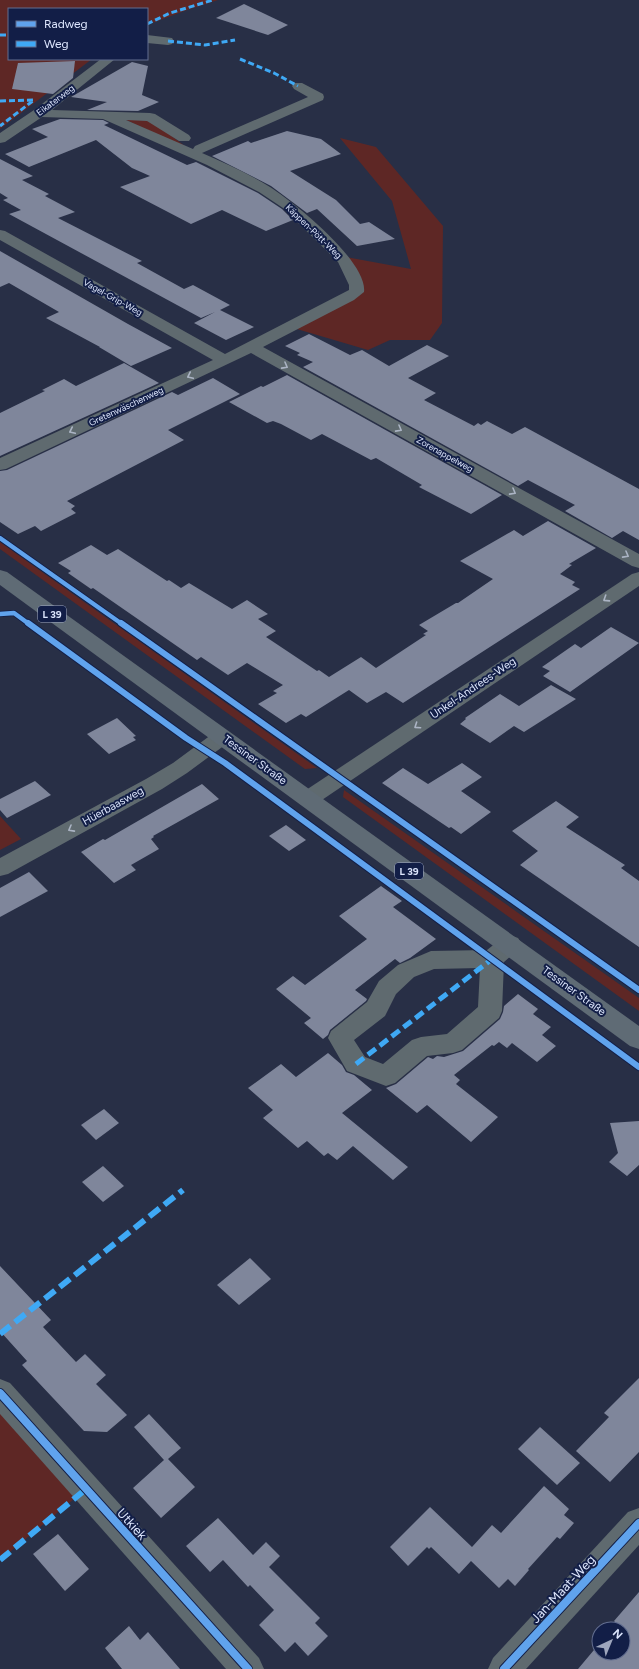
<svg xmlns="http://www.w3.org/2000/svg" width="639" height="1669" font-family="Figtree,sans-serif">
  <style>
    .green { fill: #5e2725 }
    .building { fill: #7f869b }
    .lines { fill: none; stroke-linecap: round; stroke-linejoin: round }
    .minor { fill: #5f6a6f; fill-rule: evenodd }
    .major { fill: #5f6b75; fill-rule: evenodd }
    .quiet-far2 { stroke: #3fa9f5; stroke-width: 3; stroke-dasharray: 6 3; stroke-linecap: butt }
    .quiet-far1 { stroke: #3fa9f5; stroke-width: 5; stroke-dasharray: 10 5; stroke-linecap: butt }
    .quiet { stroke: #3fa9f5; stroke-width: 6; stroke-dasharray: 13 6; stroke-linecap: butt }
    .cycleway-far2-casing { stroke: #121e47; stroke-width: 6 }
    .cycleway-far1-casing { stroke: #121e47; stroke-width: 8 }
    .cycleway-casing { stroke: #121e47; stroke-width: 10 }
    .cycleway-far2 { stroke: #60a3ed; stroke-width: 4.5 }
    .cycleway-far1 { stroke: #60a3ed; stroke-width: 6 }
    .cycleway { stroke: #60a3ed; stroke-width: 8 }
    .oneway { stroke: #abb4c4 }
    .labels { text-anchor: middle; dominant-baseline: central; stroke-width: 4; stroke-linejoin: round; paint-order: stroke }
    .far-street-label { font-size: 9px; fill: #dde6fd; stroke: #121e47 }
    .shield { fill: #121e47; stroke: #a0aac6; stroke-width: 1 }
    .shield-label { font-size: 10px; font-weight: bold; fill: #dde6fd }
    .street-label { font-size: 11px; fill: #dde6fd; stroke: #121e47 }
    .near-street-label { font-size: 13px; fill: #dde6fd; stroke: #121e47 }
  </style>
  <rect width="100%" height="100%" fill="#282f46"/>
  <!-- green -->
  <g class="green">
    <polygon points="0,0 218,0 187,10 147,25 147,9 9,9 9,59 92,59 0,129"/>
    <polygon points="124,119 152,121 190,150"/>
    <polygon points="340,138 376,147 443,226 442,323 430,340 390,340 368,350 290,327 356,292 346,257 411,269 392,201"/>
    <polygon points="0,542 317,768 305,769 0,549"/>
    <polygon points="344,790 639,998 639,1011 343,797"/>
    <polygon points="0,816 21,839 0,850"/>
    <polygon points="0,1393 86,1489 0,1560"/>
  </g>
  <!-- building -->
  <g class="building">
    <polygon points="244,4 288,25 268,35 216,18"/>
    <polygon points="75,61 73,78 53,94 12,89 18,63"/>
    <polygon points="132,62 148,66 142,95 159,102 138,111 87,110 107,102 71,97"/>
    <polygon points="60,119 103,120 109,123 104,125 187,165 196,162 258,193 282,209 293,220 266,231 222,210 191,224 120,187 150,176 132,168 96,140 29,167 5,154 48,137 32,129"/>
    <polygon points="287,131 321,139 341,154 290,171 336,200 360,224 369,222 395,239 357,246 317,209 307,213 271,186 212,156 248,141 251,143"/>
    <polygon points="0,159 33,176 22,180 49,194 45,196 75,212 58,218 142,261 137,263 184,289 193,285 230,305 220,310 254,327 226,340 194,323 215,312 201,318 9,214 21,210 3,200 8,198 0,193"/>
    <polygon points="0,251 128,324 172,348 131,366 99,347 100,347 46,318 59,312 9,283 0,287"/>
    <polygon points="309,334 350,355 362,350 389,366 427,345 449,356 408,378 436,393 424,400 474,426 478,423 481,425 487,421 512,434 525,427 639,489 639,540 623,531 612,538 565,511 575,505 528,480 518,486 303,367 313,362 297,355 300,353 285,346"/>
    <polygon points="124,363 159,383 0,456 0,413 45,391 42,390 64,379 76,386"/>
    <polygon points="287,375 502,495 471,514 419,487 422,485 376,458 371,460 322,434 311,440 281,424 273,421 267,423 229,402 261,386 263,387"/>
    <polygon points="213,378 240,394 168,430 184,440 67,501 75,506 71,509 76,513 41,531 35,526 18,534 0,522 0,471 7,470 172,392 178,395"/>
    <polygon points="548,521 596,548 569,564 572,565 560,574 575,582 572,585 580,589 403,703 386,692 367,703 349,690 306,717 301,714 286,723 258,704 277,693 273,691 283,685 247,663 228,675 201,657 197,660 93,588 91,589 68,573 71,571 58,563 91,545 107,555 118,549 167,581 169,580 181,588 189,583 232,609 247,600 268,614 258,619 276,631 266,637 317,671 319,670 329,677 361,657 376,668 426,635 423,634 428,631 419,625 456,603 458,603 493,579 460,561 514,530 523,536"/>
    <polygon points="611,627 639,643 570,692 543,676 550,671 542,667 575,644 581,648"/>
    <polygon points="551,685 576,699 524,732 514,726 490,743 460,724 466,719 465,718 500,694 519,706"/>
    <polygon points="117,718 136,736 133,737 136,740 109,754 87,734"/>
    <polygon points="462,763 482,777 461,791 491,812 461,834 451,827 449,828 382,783 403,768 428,784"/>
    <polygon points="35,781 51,795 7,818 0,810 0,799"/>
    <polygon points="202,784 219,799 153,836 154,837 151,839 159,849 131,865 136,870 114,883 81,852 103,839 105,840"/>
    <polygon points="556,801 579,817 566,827 625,865 621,868 639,881 639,947 520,865 538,851 512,831"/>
    <polygon points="286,825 306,840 289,851 269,836"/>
    <polygon points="29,872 48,891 0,917 0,888"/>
    <polygon points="381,886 402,901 393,907 436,939 410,958 400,963 395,959 355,990 367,999 366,1001 330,1030 328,1035 323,1039 304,1023 311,1018 276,989 293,976 305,985 367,939 339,916"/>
    <polygon points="518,994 538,1009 533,1014 551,1027 542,1035 556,1046 537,1062 512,1043 507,1048 499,1042 494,1046 492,1045 454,1075 460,1080 456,1084 498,1117 471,1142 427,1105 417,1113 386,1088 396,1084 428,1057 433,1059 437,1056 444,1057 463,1051 500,1019 503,1012 504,1006"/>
    <polygon points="328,1053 342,1065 346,1072 354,1075 372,1090 342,1113 408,1167 393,1180 353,1146 337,1160 328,1153 324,1156 307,1141 298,1148 263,1118 273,1110 248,1088 281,1064 296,1077"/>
    <polygon points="104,1109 119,1123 96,1140 81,1125"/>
    <polygon points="639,1121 639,1165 627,1176 609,1162 618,1153 610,1123"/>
    <polygon points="103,1166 124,1186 103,1202 82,1182"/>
    <polygon points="250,1258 271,1279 239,1305 217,1285"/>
    <polygon points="0,1266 51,1320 43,1327 76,1362 85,1354 106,1375 96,1384 127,1415 107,1432 84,1431 22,1365 27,1361 0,1331"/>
    <polygon points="639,1378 639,1452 610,1482 576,1451 609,1417 604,1413"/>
    <polygon points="149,1414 181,1448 168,1459 195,1487 161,1518 133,1488 164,1460 134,1427"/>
    <polygon points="540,1427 580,1463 557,1485 518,1449"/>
    <polygon points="544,1486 569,1509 564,1515 574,1523 560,1539 557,1537 528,1569 529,1570 515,1586 508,1579 499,1588 471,1561 459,1574 431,1547 429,1549 427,1547 408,1566 390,1547 430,1507 472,1547 492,1525 501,1533"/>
    <polygon points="218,1518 253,1555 266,1542 280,1556 269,1567 320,1618 315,1623 328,1636 308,1656 295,1642 285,1652 259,1625 274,1610 250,1585 248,1587 223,1560 210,1572 186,1546"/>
    <polygon points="58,1534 89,1569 65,1591 33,1554"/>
    <polygon points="639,1592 639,1669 578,1669 599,1644 599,1653 623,1653 623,1629 612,1629 617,1624 614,1621"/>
    <polygon points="129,1626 140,1640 148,1632 180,1669 122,1669 105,1648"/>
  </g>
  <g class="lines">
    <!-- minor -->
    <g class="minor">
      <polygon points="147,35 172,38 174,41 172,44 168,45 147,43"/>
      <path d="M101,59H115L52,110L150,113L155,114L189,135L191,138L189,141H179L147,121L126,120L193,149L195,146L308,97L294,89L292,86L294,83H302L323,94L324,97L323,100L202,153C225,163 249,174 270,187C295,203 368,262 364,292L354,300L263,347L639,554V568L632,566L251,353L6,469L0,470V458L213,360L0,240V230L5,231L225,354L349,290V285L338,262L283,208L259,192L207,165L103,119L42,117L5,142L0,143V133L34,110Z"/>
      <polygon points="639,572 639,586 316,804 308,806 300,804 297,799 300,794 632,574"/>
      <polygon points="222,730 229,732 232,737 229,742 187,773 162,789 8,874 0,876 0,858 146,779 173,763 215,732"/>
      <path d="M510,935L518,938L522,944L518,950L504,962L502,1011L499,1018L462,1050L453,1053L427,1056L395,1083L386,1086L347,1071L328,1038L331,1031L367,1002L379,981L398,965L431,951L487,950L502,938ZM480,968L478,1007L447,1034L421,1037L412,1040L383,1064L365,1057L354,1040L385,1016L396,994L414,977L434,969Z"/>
      <polygon points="0,1379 10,1383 259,1658 264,1669 226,1669 0,1414"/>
      <polygon points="639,1508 639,1545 526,1669 488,1669 493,1658 628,1512"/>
    </g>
    <!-- major -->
    <polygon class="major" points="0,570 7,572 639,1026 639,1049 630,1046 0,585"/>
    <!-- quiet-far2 -->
    <g class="quiet-far2">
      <polyline points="147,24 170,13 213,0"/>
      <polyline points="0,35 9,35"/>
      <polyline points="168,41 205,45 235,40"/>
      <polyline points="240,59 274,73 298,86"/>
      <polyline points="0,101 34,100 0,126"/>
    </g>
    <!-- quiet-far1 -->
    <polyline class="quiet-far1" points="356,1064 492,959"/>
    <!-- quiet -->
    <g class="quiet">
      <polyline points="0,1334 183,1190"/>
      <polyline points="0,1560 86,1489"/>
    </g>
    <defs>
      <g id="cycleway-far2">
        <polyline points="0,538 122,624"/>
        <polyline points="0,614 14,613 29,624"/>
      </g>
      <g id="cycleway-far1">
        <polyline points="28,623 186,738 225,763 639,1067"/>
        <polyline points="121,623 639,990"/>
      </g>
      <g id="cycleway">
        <polyline points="0,1393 248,1669"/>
        <polyline points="504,1669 639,1523"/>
      </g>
    </defs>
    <!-- cycleway-far2 casing -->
    <use href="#cycleway-far2" class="cycleway-far2-casing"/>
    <!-- cycleway-far1 casing -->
    <use href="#cycleway-far1" class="cycleway-far1-casing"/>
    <!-- cycleway casing -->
    <use href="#cycleway" class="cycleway-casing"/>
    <!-- cycleway-far2 -->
    <use href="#cycleway-far2" class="cycleway-far2"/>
    <!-- cycleway-far1 -->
    <use href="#cycleway-far1" class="cycleway-far1"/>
    <!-- cycleway -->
    <use href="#cycleway" class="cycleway"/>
  </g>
  <!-- one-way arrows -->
  <defs><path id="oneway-chevron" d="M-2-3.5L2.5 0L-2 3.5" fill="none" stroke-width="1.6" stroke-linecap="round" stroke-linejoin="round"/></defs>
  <g class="oneway">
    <use href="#oneway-chevron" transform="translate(285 366) rotate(29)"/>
    <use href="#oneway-chevron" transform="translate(190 376) rotate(155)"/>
    <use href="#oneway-chevron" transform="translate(399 429) rotate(29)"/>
    <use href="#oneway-chevron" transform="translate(72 431) rotate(155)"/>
    <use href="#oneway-chevron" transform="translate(513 492) rotate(29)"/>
    <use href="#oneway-chevron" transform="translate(626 555) rotate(29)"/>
    <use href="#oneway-chevron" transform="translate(606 599) rotate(147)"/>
    <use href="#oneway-chevron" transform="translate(417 726) rotate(146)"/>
    <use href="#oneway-chevron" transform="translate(71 829) rotate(151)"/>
  </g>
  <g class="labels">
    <!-- far-street labels -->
    <g class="far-street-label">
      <text transform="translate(55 100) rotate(-37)">Eikaterweg</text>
      <text transform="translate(314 231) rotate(44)">Käppen-Pött-Weg</text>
      <text transform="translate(113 297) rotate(29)">Vagel-Grip-Weg</text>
      <text transform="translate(126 406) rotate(-25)">Gretenwäschenweg</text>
      <text transform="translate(445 454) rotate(29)">Zorenappelweg</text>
    </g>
    <!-- shield labels -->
    <g class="shield">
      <rect x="38" y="606" width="28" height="16" rx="3"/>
      <rect x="395" y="863" width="28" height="16" rx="3"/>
    </g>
    <g class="shield-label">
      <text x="52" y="614">L 39</text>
      <text x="409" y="871">L 39</text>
    </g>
    <!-- street labels -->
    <g class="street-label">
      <text transform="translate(473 688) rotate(-34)">Unkel-Andrees-Weg</text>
      <text transform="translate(255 760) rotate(36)">Tessiner Straße</text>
      <text transform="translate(113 806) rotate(-29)">Hüerbaasweg</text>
      <text transform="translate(574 991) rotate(36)">Tessiner Straße</text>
    </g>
    <!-- near-street labels -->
    <g class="near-street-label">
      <text transform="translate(132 1524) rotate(48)">Utkiek</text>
      <text transform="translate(563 1589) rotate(-47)">Jan-Maat-Weg</text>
    </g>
  </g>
  <!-- legend -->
  <rect x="8" y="8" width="140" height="52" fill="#121e47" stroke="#636e90"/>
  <rect x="16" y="21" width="20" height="6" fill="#60a3ed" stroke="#636e90"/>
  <text x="44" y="28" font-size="12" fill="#dde6fd">Radweg</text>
  <rect x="16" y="41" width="20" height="6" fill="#3fa9f5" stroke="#636e90"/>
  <text x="44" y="48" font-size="12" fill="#dde6fd">Weg</text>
  <!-- north arrow -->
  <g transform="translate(611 1641) rotate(44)"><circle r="19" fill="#121e47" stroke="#636e90"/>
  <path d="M0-3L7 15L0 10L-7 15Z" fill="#9ea6bd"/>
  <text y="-6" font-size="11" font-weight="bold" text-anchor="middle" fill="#dde6fd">N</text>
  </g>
</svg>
